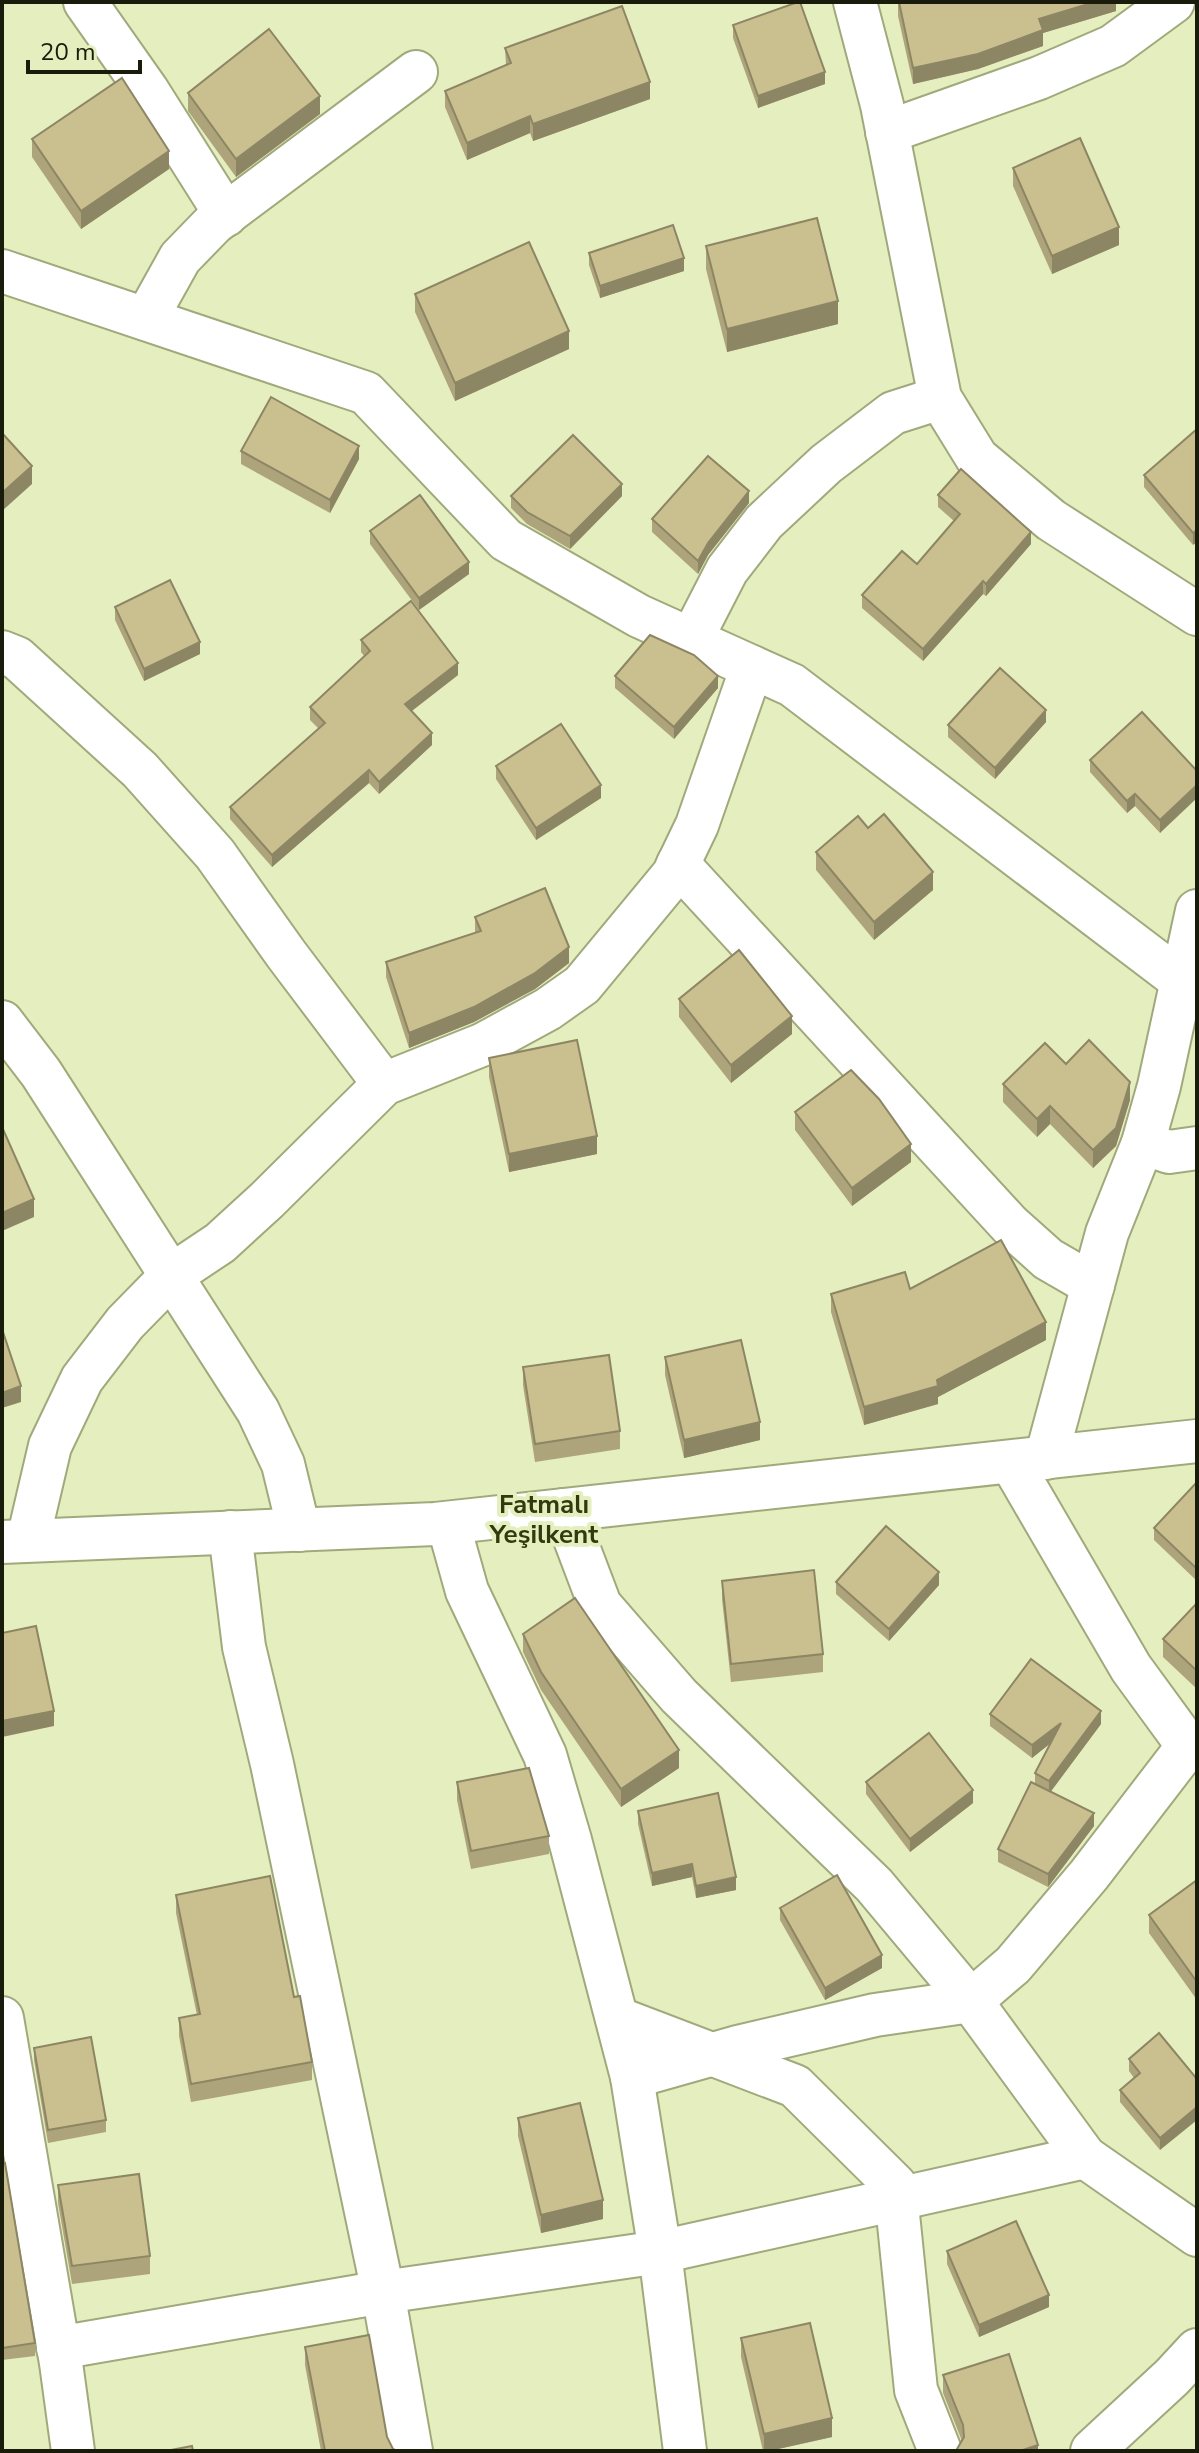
<svg xmlns="http://www.w3.org/2000/svg" width="1199" height="2453" font-family="'Nunito Sans',sans-serif">
  <style>
    .lines { fill: none; stroke-linecap: round; stroke-linejoin: round }
    .minor-casing { stroke: #a0a97b; stroke-width: 46 }
    .minor { stroke: #fff; stroke-width: 42 }
    .wall { fill: #aea47b }
    .shaded-wall { fill: #8d8664 }
    .building { fill: #cabf8f; stroke: #8d8664; stroke-width: 2 }
    .labels { text-anchor: middle; dominant-baseline: central; stroke-width: 8; stroke-linejoin: round; paint-order: stroke }
    .quarter-label { font-size: 26px; font-weight: bold; fill: #32390c; stroke: #e5eebe }
  </style>
  <rect width="100%" height="100%" fill="#e5eebe"/>
  <g class="lines">
    <defs>
      <g id="minor">
        <polyline points="85,2 147,90 226,215"/>
        <polyline points="855,2 882,105 940,398 977,458 1051,520 1197,614"/>
        <polyline points="887,132 1039,78 1113,46 1173,2"/>
        <polyline points="2,271 366,393 506,540 639,616 792,685 1182,981"/>
        <polyline points="146,319 180,258 214,223 416,72"/>
        <polyline points="691,640 727,570 764,522 826,464 893,413 940,398"/>
        <polyline points="2,652 17,658 140,770 215,854 286,954 384,1084"/>
        <polyline points="678,864 1010,1225 1048,1259 1093,1285"/>
        <polyline points="2,1022 41,1073 258,1411 283,1464 299,1530"/>
        <polyline points="1143,1143 1169,1152 1197,1148"/>
        <polyline points="1046,1458 1107,1233 1143,1143 1159,1086 1197,911"/>
        <polyline points="1011,1462 1131,1668 1188,1746 1197,1751"/>
        <polyline points="564,1510 600,1605 679,1696 874,1885 971,2001 1085,2157 1197,2235"/>
        <polyline points="448,1523 467,1591 545,1755 570,1840 632,2077 660,2252 685,2451"/>
        <polyline points="230,1532 244,1647 272,1764 383,2292 411,2451"/>
        <polyline points="28,1540 50,1446 82,1379 125,1323 172,1275 220,1243 267,1200 384,1084 484,1044 548,1009 582,985 673,875 697,825 752,667"/>
        <polyline points="2,1542 435,1524 1197,1441"/>
        <polyline points="2,2018 61,2363 73,2451"/>
        <polyline points="617,2018 795,2086 895,2185 916,2390 940,2451"/>
        <polyline points="632,2077 738,2047 875,2015 971,2001 1013,1965 1089,1875 1188,1746"/>
        <polyline points="58,2348 383,2292 660,2252 1085,2157"/>
        <polyline points="1092,2451 1172,2377 1197,2350"/>
      </g>
    </defs>
    <!-- minor casing -->
    <use href="#minor" class="minor-casing"/>
    <!-- minor -->
    <use href="#minor" class="minor"/>
  </g>
  <!-- wall -->
  <g class="wall">
    <polygon points="898,2 1116,2 1116,11 1043,33 1043,46 978,69 913,84 898,16"/>
    <polygon points="733,25 825,84 758,108 733,38"/>
    <polygon points="505,48 650,99 533,141 530,133 467,160 445,107 445,91 506,65"/>
    <polygon points="188,93 320,114 236,177 188,111"/>
    <polygon points="32,139 169,169 81,229 32,157"/>
    <polygon points="1013,168 1119,245 1052,274 1013,186"/>
    <polygon points="706,246 838,324 727,352 706,269"/>
    <polygon points="589,253 684,271 600,298 589,265"/>
    <polygon points="415,294 569,349 455,401 415,312"/>
    <polygon points="1197,429 1193,545 1144,487 1144,475"/>
    <polygon points="241,451 359,459 330,513 241,464"/>
    <polygon points="938,495 1031,544 986,596 983,594 923,661 862,608 862,595 917,564 954,521 938,507"/>
    <polygon points="511,496 622,496 570,549 527,524 511,508"/>
    <polygon points="749,503 708,555 698,574 652,532 652,519"/>
    <polygon points="370,531 469,574 419,610 370,544"/>
    <polygon points="115,607 200,654 144,681 115,620"/>
    <polygon points="361,640 458,675 412,711 432,745 379,794 369,783 272,867 230,819 230,807 319,729 310,720 310,707 364,656 361,652"/>
    <polygon points="615,676 718,688 674,739 615,688"/>
    <polygon points="1046,722 995,779 948,737 948,725"/>
    <polygon points="1090,760 1197,771 1160,833 1135,806 1127,813 1090,772"/>
    <polygon points="496,766 601,798 536,840 496,779"/>
    <polygon points="868,828 933,890 874,940 816,870 816,852"/>
    <polygon points="475,917 569,963 535,989 474,1022 409,1048 386,977 386,962 475,933"/>
    <polygon points="679,999 792,1034 731,1083 679,1017"/>
    <polygon points="489,1058 597,1154 509,1172 489,1077"/>
    <polygon points="1066,1064 1130,1100 1116,1146 1093,1168 1050,1124 1037,1137 1003,1102 1003,1084"/>
    <polygon points="795,1112 911,1162 852,1206 795,1130"/>
    <polygon points="910,1289 1046,1340 938,1397 938,1404 864,1425 831,1312 831,1294"/>
    <polygon points="665,1357 760,1440 684,1458 665,1375"/>
    <polygon points="523,1367 620,1431 620,1449 535,1462 523,1385"/>
    <polygon points="1197,1482 1197,1581 1154,1540 1154,1528"/>
    <polygon points="722,1581 823,1654 823,1672 731,1682 722,1599"/>
    <polygon points="836,1582 939,1585 889,1641 836,1594"/>
    <polygon points="1197,1603 1197,1689 1163,1657 1163,1639"/>
    <polygon points="523,1634 679,1768 621,1807 541,1690 523,1652"/>
    <polygon points="990,1714 1101,1724 1051,1791 1094,1826 1048,1887 998,1862 998,1849 1035,1784 1035,1773 1050,1743 1032,1758 990,1726"/>
    <polygon points="457,1782 549,1836 549,1854 471,1869 457,1800"/>
    <polygon points="866,1782 973,1803 910,1852 866,1794"/>
    <polygon points="638,1811 736,1890 696,1898 692,1877 652,1886 638,1824"/>
    <polygon points="1197,1880 1197,2000 1149,1933 1149,1915"/>
    <polygon points="176,1895 294,1997 312,2062 312,2080 191,2102 179,2036 179,2018 197,2015 176,1913"/>
    <polygon points="780,1908 882,1968 825,2000 780,1920"/>
    <polygon points="34,2048 106,2120 106,2132 48,2143 34,2060"/>
    <polygon points="1129,2059 1197,2079 1160,2150 1120,2102 1120,2090 1134,2078 1129,2071"/>
    <polygon points="518,2118 603,2219 541,2233 518,2136"/>
    <polygon points="2,2164 35,2343 35,2356 2,2360"/>
    <polygon points="58,2185 150,2256 150,2274 72,2284 58,2203"/>
    <polygon points="947,2251 1049,2307 979,2337 947,2264"/>
    <polygon points="741,2338 832,2437 769,2451 763,2451 741,2357"/>
    <polygon points="305,2347 387,2437 393,2449 397,2451 321,2451 305,2365"/>
    <polygon points="943,2375 1038,2451 962,2441 943,2393"/>
  </g>
  <!-- shaded-wall -->
  <g class="shaded-wall">
    <polygon points="1095,2 1116,2 1116,11 1043,33 1043,46 978,69 913,84 913,68 1039,19"/>
    <polygon points="825,72 825,84 758,108 758,96"/>
    <polygon points="650,82 650,99 533,141 533,124"/>
    <polygon points="320,96 320,114 236,177 236,159"/>
    <polygon points="530,116 530,133 467,160 467,143"/>
    <polygon points="169,151 169,169 81,229 81,211"/>
    <polygon points="1119,227 1119,245 1052,274 1052,256"/>
    <polygon points="684,258 684,271 600,298 600,286"/>
    <polygon points="838,301 838,324 727,352 727,329"/>
    <polygon points="569,331 569,349 455,401 455,383"/>
    <polygon points="359,446 359,459 330,513 330,500"/>
    <polygon points="32,466 32,484 2,511 2,493"/>
    <polygon points="622,484 622,496 570,549 570,536"/>
    <polygon points="749,491 749,503 708,555 698,574 698,561 708,543"/>
    <polygon points="1197,530 1197,542 1193,545 1193,533"/>
    <polygon points="1031,532 1031,544 986,596 986,584"/>
    <polygon points="469,562 469,574 419,610 419,598"/>
    <polygon points="983,581 983,594 923,661 923,649"/>
    <polygon points="200,642 200,654 144,681 144,669"/>
    <polygon points="458,663 458,675 405,716 405,704"/>
    <polygon points="718,676 718,688 674,739 674,727"/>
    <polygon points="1046,710 1046,722 995,779 995,768"/>
    <polygon points="432,733 432,745 379,794 379,782"/>
    <polygon points="369,770 369,783 272,867 272,855"/>
    <polygon points="601,785 601,798 536,840 536,828"/>
    <polygon points="1197,785 1197,798 1160,833 1160,820"/>
    <polygon points="1135,794 1135,806 1127,813 1127,801"/>
    <polygon points="933,872 933,890 874,940 874,922"/>
    <polygon points="569,947 569,963 535,989 474,1022 409,1048 409,1033"/>
    <polygon points="792,1016 792,1034 731,1083 731,1065"/>
    <polygon points="1130,1082 1130,1100 1116,1146 1093,1168 1093,1150"/>
    <polygon points="1050,1106 1050,1124 1037,1137 1037,1119"/>
    <polygon points="597,1136 597,1154 509,1172 509,1154"/>
    <polygon points="911,1144 911,1162 852,1206 852,1188"/>
    <polygon points="34,1199 34,1217 2,1231 2,1213"/>
    <polygon points="1046,1322 1046,1340 938,1397 938,1404 864,1425 864,1407 937,1380"/>
    <polygon points="21,1386 21,1402 2,1408 2,1393"/>
    <polygon points="760,1422 760,1440 684,1458 684,1440"/>
    <polygon points="939,1572 939,1585 889,1641 889,1629"/>
    <polygon points="54,1711 54,1726 2,1737 2,1721"/>
    <polygon points="1101,1711 1101,1724 1049,1794 1049,1781"/>
    <polygon points="1061,1723 1061,1735 1032,1758 1032,1745"/>
    <polygon points="679,1750 679,1768 621,1807 621,1789"/>
    <polygon points="973,1790 973,1803 910,1852 910,1839"/>
    <polygon points="1094,1813 1094,1826 1048,1887 1048,1874"/>
    <polygon points="692,1864 692,1877 652,1886 652,1873"/>
    <polygon points="736,1877 736,1890 696,1898 696,1886"/>
    <polygon points="882,1955 882,1968 825,2000 825,1988"/>
    <polygon points="1197,2107 1197,2120 1160,2150 1160,2138"/>
    <polygon points="603,2200 603,2219 541,2233 541,2215"/>
    <polygon points="1049,2295 1049,2307 979,2337 979,2325"/>
    <polygon points="832,2418 832,2437 769,2451 764,2451 764,2434"/>
    <polygon points="1038,2445 1038,2451 1020,2451"/>
  </g>
  <!-- building -->
  <g class="building">
    <polygon points="798,2 800,2 825,72 758,96 733,25"/>
    <polygon points="899,2 1095,2 1039,19 1043,30 978,54 913,68"/>
    <polygon points="622,6 650,82 533,124 530,116 467,143 445,91 511,63 505,48"/>
    <polygon points="269,29 320,96 236,159 188,93"/>
    <polygon points="122,78 169,151 81,211 32,139"/>
    <polygon points="1080,138 1119,227 1052,256 1013,168"/>
    <polygon points="817,218 838,301 727,329 706,246"/>
    <polygon points="673,225 684,258 600,286 589,253"/>
    <polygon points="529,242 569,331 455,383 415,294"/>
    <polygon points="271,397 359,446 330,500 241,451"/>
    <polygon points="1197,429 1197,530 1193,533 1144,475"/>
    <polygon points="2,433 32,466 2,493"/>
    <polygon points="573,435 622,484 570,536 527,512 511,496"/>
    <polygon points="708,456 749,491 708,543 698,561 652,519"/>
    <polygon points="961,469 1031,532 986,584 983,581 923,649 862,595 902,551 917,564 960,514 938,495"/>
    <polygon points="420,495 469,562 419,598 370,531"/>
    <polygon points="170,580 200,642 144,669 115,607"/>
    <polygon points="411,601 458,663 405,704 432,733 379,782 369,770 272,855 230,807 325,723 310,707 370,651 361,640"/>
    <polygon points="650,635 694,655 718,676 674,727 615,676"/>
    <polygon points="1000,668 1046,710 995,768 948,725"/>
    <polygon points="1142,712 1197,771 1197,785 1160,820 1135,794 1127,801 1090,760"/>
    <polygon points="561,724 601,785 536,828 496,766"/>
    <polygon points="884,814 933,872 874,922 816,852 858,816 868,828"/>
    <polygon points="545,888 569,947 535,973 474,1007 409,1033 386,962 481,931 475,917"/>
    <polygon points="739,950 792,1016 731,1065 679,999"/>
    <polygon points="577,1040 597,1136 509,1154 489,1058"/>
    <polygon points="1089,1040 1130,1082 1116,1128 1093,1150 1050,1106 1037,1119 1003,1084 1045,1043 1066,1064"/>
    <polygon points="851,1070 879,1099 911,1144 852,1188 795,1112"/>
    <polygon points="2,1127 34,1199 2,1213"/>
    <polygon points="1001,1240 1046,1322 937,1380 938,1386 864,1407 831,1294 905,1272 910,1289"/>
    <polygon points="2,1329 21,1386 2,1393"/>
    <polygon points="741,1340 760,1422 684,1440 665,1357"/>
    <polygon points="609,1355 620,1431 535,1444 523,1367"/>
    <polygon points="1197,1482 1197,1569 1154,1528"/>
    <polygon points="886,1526 939,1572 889,1629 836,1582"/>
    <polygon points="814,1570 823,1654 731,1664 722,1581"/>
    <polygon points="575,1598 679,1750 621,1789 541,1672 523,1634"/>
    <polygon points="1197,1603 1197,1671 1163,1639"/>
    <polygon points="36,1626 54,1711 2,1721 2,1633"/>
    <polygon points="1031,1659 1101,1711 1049,1781 1035,1773 1061,1723 1032,1745 990,1714"/>
    <polygon points="929,1733 973,1790 910,1839 866,1782"/>
    <polygon points="529,1768 549,1836 471,1851 457,1782"/>
    <polygon points="1031,1782 1094,1813 1048,1874 998,1849"/>
    <polygon points="718,1793 736,1877 696,1886 692,1864 652,1873 638,1811"/>
    <polygon points="837,1875 882,1955 825,1988 780,1908"/>
    <polygon points="270,1876 294,1997 300,1996 312,2062 191,2084 179,2018 200,2014 176,1895"/>
    <polygon points="1197,1880 1197,1982 1149,1915"/>
    <polygon points="1159,2033 1197,2079 1197,2107 1160,2138 1120,2090 1140,2073 1129,2059"/>
    <polygon points="91,2037 106,2120 48,2130 34,2048"/>
    <polygon points="580,2103 603,2200 541,2215 518,2118"/>
    <polygon points="5,2163 35,2343 2,2348 2,2164"/>
    <polygon points="139,2174 150,2256 72,2266 58,2185"/>
    <polygon points="1016,2221 1049,2295 979,2325 947,2251"/>
    <polygon points="810,2323 832,2418 764,2434 741,2338"/>
    <polygon points="369,2335 387,2437 393,2449 397,2451 325,2451 305,2347"/>
    <polygon points="1009,2354 1038,2445 1020,2451 958,2451 957,2449 964,2437 963,2425 943,2375"/>
    <polygon points="192,2446 193,2451 166,2451"/>
  </g>
  <g class="labels">
    <!-- quarter labels -->
    <g class="quarter-label">
      <text x="544" y="1504">Fatmalı<tspan x="544" dy="30">Yeşilkent</tspan></text>
    </g>
  </g>
  <!-- border -->
  <rect width="1199" height="2453" fill="none" stroke="#191c0a" stroke-width="8"/>
  <!-- scale -->
  <path d="M28 60v12h112v-12" fill="none" stroke="#191c0a" stroke-width="4"/>
  <text x="40" y="60" font-size="24" fill="#191c0a" stroke="#e5eebe" stroke-width="6" paint-order="stroke">20 m</text>
</svg>
